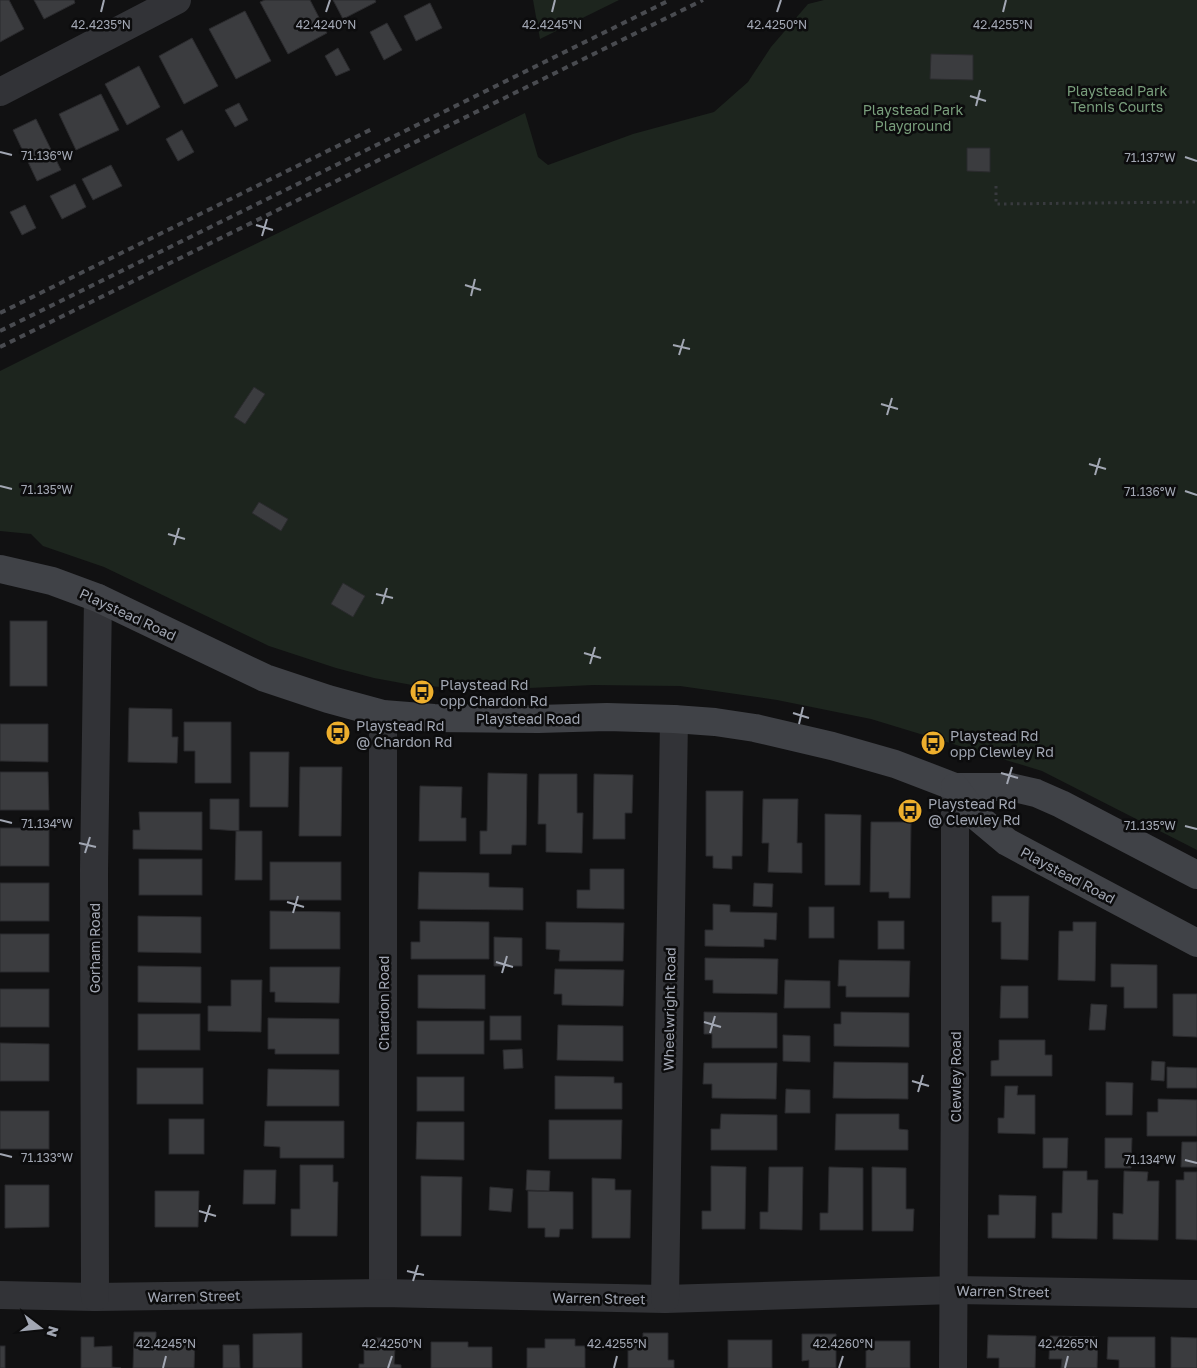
<svg xmlns="http://www.w3.org/2000/svg" width="1197" height="1368" font-family="'Golos Text',sans-serif">
  <style>
    .green { fill: #1d251e }
    .building { fill: #3b3c3f; stroke: #2b2b2e }
    .lines { fill: none; stroke-linecap: round; stroke-linejoin: round }
    .path { stroke: #383a3e; stroke-width: 3; stroke-dasharray: 2.5 4; stroke-linecap: butt }
    .minor { stroke: #323337; stroke-width: 28 }
    .secondary { stroke: #404247; stroke-width: 28 }
    .rail { stroke: #494b50; stroke-width: 4; stroke-dasharray: 6 5; stroke-linecap: butt }
    .ticks { fill: none; stroke: #a2a7b3; stroke-width: 2 }
    .labels { text-anchor: middle; dominant-baseline: central; stroke-width: 5; stroke-linejoin: round; paint-order: stroke }
    .park-label { font-size: 14px; fill: #799e7c; stroke: #0c0c0d }
    .street-label { font-size: 14px; fill: #a2a7b3; stroke: #0c0c0d }
    .poi-label { font-size: 14px; fill: #a2a7b3; stroke: #0c0c0d; text-anchor: start }
    .ticks-label { font-size: 12px; text-anchor: middle; fill: #a2a7b3; stroke: #0c0c0d; stroke-width: 5; stroke-linejoin: round; paint-order: stroke }
  </style>
  <rect width="100%" height="100%" fill="#111112"/>
  <!-- green -->
  <g class="green">
    <polygon points="533,0 619,0 540,39"/>
    <polygon points="824,0 1197,0 1197,850 1042,771 871,719 777,700 680,686 593,685 485,690 412,685 374,678 336,668 269,646 104,567 43,546 31,534 0,531 0,371 202,270 525,113 538,157 548,165 633,134 714,112 748,82 771,47 808,4"/>
  </g>
  <!-- building -->
  <g class="building">
    <polygon points="0,0 9,0 24,29 0,42"/>
    <polygon points="34,0 74,0 75,3 44,19"/>
    <polygon points="265,0 310,0 327,33 288,54 260,2"/>
    <polygon points="333,0 375,0 376,2 343,19"/>
    <polygon points="430,3 442,28 416,41 404,16"/>
    <polygon points="245,11 271,61 236,79 209,29"/>
    <polygon points="387,23 402,50 384,60 370,32"/>
    <polygon points="192,38 218,86 184,104 159,56"/>
    <polygon points="338,48 350,70 336,76 325,56"/>
    <polygon points="931,54 973,55 973,80 930,79"/>
    <polygon points="139,66 160,107 127,125 105,84"/>
    <polygon points="101,94 119,130 76,150 59,114"/>
    <polygon points="239,103 248,120 235,127 225,110"/>
    <polygon points="36,119 61,170 37,181 13,130"/>
    <polygon points="182,130 194,152 178,161 166,139"/>
    <polygon points="967,148 990,148 990,172 967,171"/>
    <polygon points="111,165 122,186 93,200 82,179"/>
    <polygon points="75,184 86,207 62,219 50,196"/>
    <polygon points="25,205 36,228 22,235 10,212"/>
    <polygon points="254,387 265,394 245,424 234,417"/>
    <polygon points="259,502 288,519 281,531 252,513"/>
    <polygon points="343,583 365,596 353,617 331,604"/>
    <rect x="10" y="621" width="37" height="65"/>
    <polygon points="129,708 172,709 172,737 178,737 177,763 128,762"/>
    <polygon points="184,722 231,722 231,783 195,783 195,751 184,751"/>
    <polygon points="0,724 48,724 48,762 0,761"/>
    <polygon points="250,752 289,752 288,807 250,807"/>
    <polygon points="300,767 342,767 341,836 299,836"/>
    <polygon points="0,772 48,772 49,810 0,810"/>
    <polygon points="488,773 527,774 526,845 512,845 511,854 480,854 480,831 487,831"/>
    <polygon points="539,774 577,774 577,813 583,813 582,853 546,852 546,824 538,824"/>
    <polygon points="594,774 633,775 632,813 625,813 625,839 593,839"/>
    <polygon points="420,786 462,787 461,818 466,818 466,841 419,841"/>
    <polygon points="706,791 743,791 742,856 732,856 732,869 713,868 713,856 706,856"/>
    <polygon points="210,799 239,799 239,831 210,829"/>
    <polygon points="763,799 798,799 797,843 802,843 802,873 768,872 769,843 762,843"/>
    <polygon points="139,812 202,812 202,850 133,849 133,830 140,830"/>
    <polygon points="825,814 861,815 860,885 825,885"/>
    <polygon points="871,822 911,822 910,898 889,898 889,892 870,892"/>
    <rect x="0" y="828" width="49" height="38"/>
    <polygon points="236,831 262,831 262,880 235,880"/>
    <rect x="139" y="859" width="63" height="36"/>
    <rect x="270" y="862" width="71" height="38"/>
    <polygon points="590,869 624,869 624,909 577,908 577,890 590,890"/>
    <polygon points="419,872 489,873 489,887 523,888 523,910 418,909"/>
    <rect x="0" y="883" width="49" height="38"/>
    <polygon points="754,883 773,884 772,907 753,906"/>
    <polygon points="992,896 1029,896 1028,960 1001,959 1001,922 992,922"/>
    <polygon points="713,904 730,905 730,912 777,913 776,940 764,939 764,947 705,946 705,930 713,930"/>
    <rect x="809" y="907" width="25" height="31"/>
    <polygon points="270,911 340,912 340,949 270,949"/>
    <polygon points="138,916 201,917 201,953 138,952"/>
    <polygon points="420,921 489,922 489,959 411,959 411,942 420,942"/>
    <rect x="878" y="921" width="26" height="28"/>
    <polygon points="546,922 624,923 623,961 559,961 560,950 546,949"/>
    <polygon points="1073,922 1096,922 1095,981 1058,980 1059,931 1073,931"/>
    <rect x="0" y="934" width="49" height="38"/>
    <polygon points="494,937 522,938 522,966 494,966"/>
    <polygon points="705,958 778,959 777,994 713,993 713,980 705,980"/>
    <polygon points="839,960 910,961 909,997 846,997 846,986 838,986"/>
    <polygon points="1111,964 1157,965 1157,1008 1124,1008 1124,987 1111,987"/>
    <polygon points="138,966 201,967 201,1003 138,1002"/>
    <polygon points="270,967 340,967 339,1003 275,1002 275,992 270,992"/>
    <polygon points="555,969 624,970 623,1006 562,1005 562,994 554,994"/>
    <polygon points="418,975 485,975 485,1009 418,1008"/>
    <polygon points="231,980 262,980 261,1032 208,1031 208,1006 231,1006"/>
    <polygon points="785,980 830,981 830,1008 784,1008"/>
    <polygon points="1001,986 1028,986 1028,1018 1000,1018"/>
    <rect x="0" y="989" width="49" height="38"/>
    <polygon points="1173,994 1197,994 1197,1037 1173,1036"/>
    <polygon points="1091,1004 1107,1005 1105,1030 1089,1030"/>
    <polygon points="704,1012 777,1013 777,1048 712,1048 712,1034 704,1034"/>
    <polygon points="841,1012 909,1013 909,1047 834,1046 834,1024 841,1024"/>
    <rect x="138" y="1014" width="62" height="36"/>
    <rect x="490" y="1016" width="31" height="24"/>
    <polygon points="268,1018 339,1019 339,1054 275,1054 275,1049 268,1049"/>
    <rect x="417" y="1021" width="67" height="33"/>
    <polygon points="558,1025 623,1026 623,1061 557,1060"/>
    <polygon points="783,1035 810,1036 810,1062 783,1061"/>
    <polygon points="999,1040 1045,1040 1045,1055 1052,1055 1052,1076 991,1076 991,1061 999,1060"/>
    <polygon points="0,1043 49,1044 49,1081 0,1081"/>
    <polygon points="522,1049 523,1068 504,1069 503,1050"/>
    <polygon points="1152,1061 1165,1062 1164,1081 1151,1080"/>
    <polygon points="834,1062 908,1063 908,1099 833,1098"/>
    <polygon points="704,1063 777,1063 776,1099 712,1098 712,1084 703,1084"/>
    <polygon points="1167,1067 1197,1068 1197,1088 1167,1088"/>
    <rect x="137" y="1068" width="66" height="36"/>
    <polygon points="268,1069 339,1070 339,1106 267,1106"/>
    <polygon points="555,1076 614,1077 614,1083 622,1083 622,1109 555,1109"/>
    <rect x="417" y="1077" width="47" height="34"/>
    <polygon points="1106,1082 1133,1083 1132,1115 1106,1115"/>
    <polygon points="1005,1086 1018,1086 1017,1095 1035,1095 1035,1134 998,1133 998,1118 1004,1118"/>
    <polygon points="786,1089 810,1090 810,1113 785,1113"/>
    <polygon points="1158,1099 1197,1100 1197,1136 1147,1136 1147,1112 1158,1112"/>
    <rect x="0" y="1111" width="49" height="38"/>
    <polygon points="721,1114 777,1115 777,1150 711,1150 711,1129 720,1129"/>
    <polygon points="836,1114 899,1114 899,1129 908,1130 908,1150 835,1150"/>
    <rect x="169" y="1119" width="35" height="35"/>
    <polygon points="549,1120 622,1120 621,1159 549,1159"/>
    <polygon points="265,1121 344,1121 344,1158 280,1158 280,1147 264,1146"/>
    <polygon points="417,1122 464,1122 464,1160 416,1159"/>
    <polygon points="1043,1138 1068,1138 1067,1168 1043,1168"/>
    <polygon points="1105,1138 1132,1138 1131,1168 1105,1168"/>
    <polygon points="1182,1142 1197,1142 1197,1167 1181,1167"/>
    <polygon points="300,1165 333,1165 333,1182 338,1182 337,1236 291,1236 291,1209 300,1209"/>
    <polygon points="711,1166 746,1167 745,1229 702,1229 702,1211 711,1211"/>
    <polygon points="769,1167 803,1167 802,1230 760,1229 760,1212 768,1212"/>
    <polygon points="829,1167 863,1168 863,1230 820,1230 820,1213 828,1213"/>
    <polygon points="872,1167 906,1168 906,1209 914,1209 913,1231 872,1231"/>
    <polygon points="244,1170 276,1170 275,1204 243,1204"/>
    <polygon points="527,1170 550,1171 549,1191 526,1190"/>
    <polygon points="1063,1171 1087,1171 1087,1180 1098,1180 1097,1239 1052,1238 1052,1213 1062,1213"/>
    <polygon points="1124,1171 1148,1172 1147,1181 1159,1181 1158,1240 1113,1239 1113,1213 1123,1214"/>
    <polygon points="1184,1172 1197,1172 1197,1240 1176,1239 1176,1180 1184,1180"/>
    <polygon points="421,1176 462,1177 461,1236 421,1236"/>
    <polygon points="592,1178 615,1179 615,1190 631,1190 630,1238 592,1238"/>
    <polygon points="5,1185 49,1185 49,1227 5,1228"/>
    <polygon points="490,1187 513,1189 511,1212 489,1210"/>
    <polygon points="155,1191 199,1191 198,1227 155,1227"/>
    <polygon points="528,1191 573,1192 573,1229 560,1229 559,1237 545,1237 545,1228 528,1228"/>
    <polygon points="999,1195 1036,1196 1035,1238 988,1238 988,1215 999,1215"/>
    <polygon points="134,1332 156,1332 156,1341 195,1341 194,1368 133,1368"/>
    <polygon points="302,1333 302,1368 253,1368 253,1334"/>
    <polygon points="643,1333 668,1333 668,1360 674,1360 674,1368 628,1368 628,1342 643,1342"/>
    <polygon points="802,1334 836,1334 836,1368 809,1368 809,1360 802,1361"/>
    <polygon points="988,1335 1036,1336 1035,1368 999,1368 999,1358 987,1358"/>
    <polygon points="1050,1336 1098,1337 1097,1368 1061,1368 1062,1359 1049,1359"/>
    <polygon points="81,1337 94,1337 94,1347 112,1346 112,1367 121,1368 81,1368"/>
    <polygon points="1108,1337 1155,1337 1155,1368 1119,1368 1119,1360 1107,1359"/>
    <polygon points="1171,1337 1197,1338 1197,1368 1171,1368"/>
    <polygon points="364,1338 391,1338 391,1348 395,1348 394,1364 401,1365 401,1368 359,1368 359,1364 364,1364"/>
    <polygon points="545,1339 575,1339 575,1346 585,1346 585,1368 527,1368 527,1348 545,1348"/>
    <rect x="728" y="1340" width="44" height="28"/>
    <rect x="866" y="1341" width="44" height="27"/>
    <polygon points="431,1342 468,1342 468,1347 492,1347 492,1368 431,1368"/>
    <polygon points="223,1345 239,1345 240,1368 223,1368"/>
    <rect x="0" y="1346" width="5" height="22"/>
  </g>
  <g class="lines">
    <!-- path -->
    <polyline class="path" points="996,186 996,204 1195,202"/>
    <!-- minor -->
    <g class="minor">
      <polyline points="0,92 177,0"/>
      <polyline points="383,1293 383,714"/>
      <polyline points="0,1295 95,1297 383,1293 665,1299 954,1290 1197,1294"/>
      <polyline points="95,1297 94,870 98,598"/>
      <polyline points="665,1299 674,719"/>
      <polyline points="953,1368 955,1079 955,787"/>
    </g>
    <!-- secondary -->
    <g class="secondary">
      <polyline points="0,569 52,581 98,598 265,678 328,699 383,714 434,718 538,719 607,717 674,719 715,722 755,728 832,746 895,764 955,787 1010,787 1036,793 1061,804 1197,875"/>
      <polyline points="955,787 976,816 1007,842 1197,943"/>
    </g>
    <!-- rail -->
    <g class="rail">
      <polyline points="0,313 372,129"/>
      <polyline points="0,331 670,0"/>
      <polyline points="0,347 703,0"/>
    </g>
  </g>
  <!-- ticks -->
  <path class="ticks" d="M101,12L104,0M326,12L330,0M552,12L555,0M777,12L781,0M1003,12L1006,0M970,96L986,101M976,106L980,90M0,152L12,155M1185,157L1197,161M256,225L273,230M262,236L267,219M465,285L481,290M471,296L475,279M673,345L690,349M679,355L684,339M881,404L898,409M887,415L892,398M1089,464L1106,469M1095,475L1100,458M0,486L12,489M1185,491L1197,495M168,534L185,539M174,545L179,528M376,594L393,598M382,604L387,588M584,653L601,658M590,664L595,647M793,713L809,718M799,724L803,707M1001,773L1018,778M1007,784L1012,767M0,820L12,823M1185,826L1197,829M79,843L96,847M85,853L90,837M287,902L304,907M293,913L298,896M496,962L513,967M502,973L507,956M704,1022L721,1027M710,1033L715,1016M912,1081L929,1086M918,1092L923,1075M0,1154L12,1157M1185,1160L1197,1163M199,1211L216,1216M205,1222L210,1205M407,1271L424,1275M413,1281L418,1265M163,1368L166,1356M388,1368L392,1356M614,1368L617,1356M839,1368L843,1356M1065,1368L1068,1356"/>
  <!-- icons -->
  <defs>
    <symbol id="bus-disc" viewBox="-11 -11 22 22"><circle r="9.5" fill="#eeaf2d" stroke="#0c0c0d"/><path d="M-5-6H5V4H4V6H2V4H-2V6H-4V4H-5ZM-3.5-4V0h7V-4ZM-3.5 1.2v1.5H-2V1.2ZM2 1.2v1.5H3.5V1.2Z" fill="#111"/></symbol>
  </defs>
  <g fill-rule="evenodd">
    <use href="#bus-disc" x="408" y="678" width="28" height="28"/>
    <use href="#bus-disc" x="324" y="719" width="28" height="28"/>
    <use href="#bus-disc" x="919" y="729" width="28" height="28"/>
    <use href="#bus-disc" x="896" y="797" width="28" height="28"/>
  </g>
  <g class="labels">
    <!-- park labels -->
    <g class="park-label">
      <text x="1117" y="90">Playstead Park<tspan x="1117" dy="16">Tennis Courts</tspan></text>
      <text x="913" y="109">Playstead Park<tspan x="913" dy="16">Playground</tspan></text>
    </g>
    <!-- street labels -->
    <g class="street-label">
      <text transform="translate(128 614) rotate(25)">Playstead Road</text>
      <text x="528" y="718">Playstead Road</text>
      <text transform="translate(1068 875) rotate(28)">Playstead Road</text>
      <text transform="translate(94 948) rotate(-90)">Gorham Road</text>
      <text transform="translate(383 1003) rotate(-90)">Chardon Road</text>
      <text transform="translate(669 1009) rotate(-89)">Wheelwright Road</text>
      <text transform="translate(955 1077) rotate(-90)">Clewley Road</text>
      <text transform="translate(1003 1291) rotate(1)">Warren Street</text>
      <text transform="translate(194 1296) rotate(-1)">Warren Street</text>
      <text transform="translate(599 1298) rotate(1)">Warren Street</text>
    </g>
    <!-- poi labels -->
    <g class="poi-label">
      <text x="440" y="684">Playstead Rd<tspan x="440" dy="16">opp Chardon Rd</tspan></text>
      <text x="356" y="725">Playstead Rd<tspan x="356" dy="16">@ Chardon Rd</tspan></text>
      <text x="950" y="735">Playstead Rd<tspan x="950" dy="16">opp Clewley Rd</tspan></text>
      <text x="928" y="803">Playstead Rd<tspan x="928" dy="16">@ Clewley Rd</tspan></text>
    </g>
  </g>
  <g class="ticks-label">
    <text x="101" y="29">42.4235°N</text>
    <text x="326" y="29">42.4240°N</text>
    <text x="552" y="29">42.4245°N</text>
    <text x="777" y="29">42.4250°N</text>
    <text x="1003" y="29">42.4255°N</text>
    <text x="47" y="160">71.136°W</text>
    <text x="1150" y="162">71.137°W</text>
    <text x="47" y="494">71.135°W</text>
    <text x="1150" y="496">71.136°W</text>
    <text x="47" y="828">71.134°W</text>
    <text x="1150" y="830">71.135°W</text>
    <text x="47" y="1162">71.133°W</text>
    <text x="1150" y="1164">71.134°W</text>
    <text x="166" y="1348">42.4245°N</text>
    <text x="392" y="1348">42.4250°N</text>
    <text x="617" y="1348">42.4255°N</text>
    <text x="843" y="1348">42.4260°N</text>
    <text x="1068" y="1348">42.4265°N</text>
  </g>
  <!-- north arrow -->
  <g transform="translate(40 1328) rotate(106)" stroke="#0c0c0d" stroke-width="4" paint-order="stroke">
  <path d="M0-4L9 19L0 12L-9 19Z" fill="#a2a7b3"/>
  <text y="-8" font-size="14" font-weight="bold" text-anchor="middle" fill="#a2a7b3">N</text>
  </g>
</svg>
